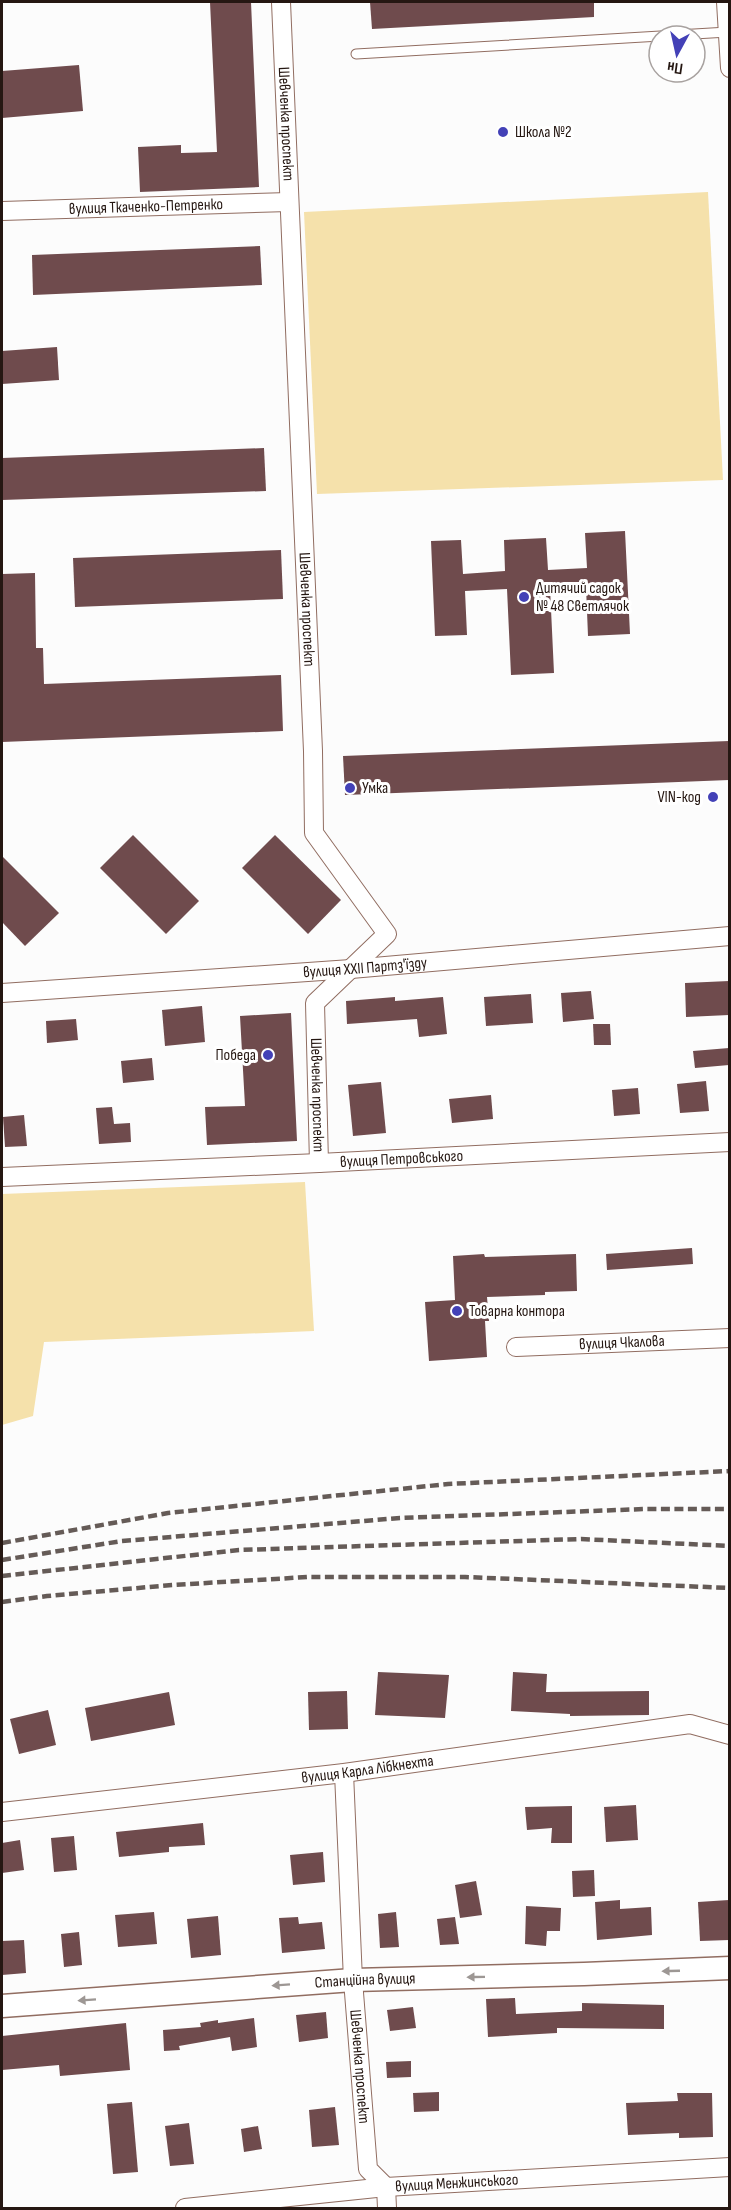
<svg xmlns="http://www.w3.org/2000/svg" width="731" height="2210" font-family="'Sofia Sans Condensed',sans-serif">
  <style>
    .green { fill: #f5e1ab }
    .building { fill: #6f4b4d }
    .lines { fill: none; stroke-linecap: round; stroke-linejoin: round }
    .service-casing { stroke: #916d61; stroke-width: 11 }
    .minor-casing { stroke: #916d61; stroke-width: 20 }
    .tertiary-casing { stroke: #916d61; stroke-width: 25 }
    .service { stroke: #fff; stroke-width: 9 }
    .minor { stroke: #fff; stroke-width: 18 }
    .tertiary { stroke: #fff; stroke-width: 22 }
    .rail { stroke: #655b57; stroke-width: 4.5; stroke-dasharray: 9 4.5; stroke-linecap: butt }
    .oneway { fill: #9d9794 }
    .poi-dot { fill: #4341b7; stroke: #fff; stroke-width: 2 }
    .labels { text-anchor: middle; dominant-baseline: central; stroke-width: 6; stroke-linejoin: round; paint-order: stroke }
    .street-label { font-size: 16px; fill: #251712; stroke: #fff }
    .poi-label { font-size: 16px; fill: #251712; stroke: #fff; text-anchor: start }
  </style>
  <rect width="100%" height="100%" fill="#fcfcfc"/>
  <!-- green -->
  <g class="green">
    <polygon points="708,192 723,480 317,494 304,212"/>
    <polygon points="305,1182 314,1331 44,1342 33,1416 2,1425 2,1194"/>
  </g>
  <!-- building -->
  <g class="building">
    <polygon points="210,2 251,2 259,187 140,192 138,147 181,145 181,153 217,152"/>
    <polygon points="370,2 594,2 594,17 372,29"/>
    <polygon points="79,65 83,111 2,118 2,71"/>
    <polygon points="260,246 262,285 33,295 32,255"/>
    <polygon points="57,347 59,380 2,384 2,351"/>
    <polygon points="264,448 266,491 2,500 2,458"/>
    <polygon points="625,531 630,634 588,636 586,587 550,588 554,673 511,675 507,589 465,591 467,635 435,636 431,541 461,540 463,574 505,571 504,540 546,538 548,570 587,568 585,533"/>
    <polygon points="281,550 283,599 75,607 73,558"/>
    <polygon points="35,573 36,648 43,648 44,684 281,675 283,731 2,742 2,574"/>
    <polygon points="729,741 729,780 345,795 343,756"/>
    <polygon points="133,835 199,901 166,934 100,868"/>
    <polygon points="275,835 341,900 308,934 242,868"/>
    <polygon points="2,856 59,913 25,946 2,922"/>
    <polygon points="729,981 729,1015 686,1017 685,983"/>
    <polygon points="591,991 594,1019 563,1022 561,993"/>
    <polygon points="531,994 533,1023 486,1026 484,997"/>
    <polygon points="395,997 395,1001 443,997 447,1034 419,1037 417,1019 347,1024 346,1001"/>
    <polygon points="202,1006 205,1042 165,1046 162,1010"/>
    <polygon points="291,1013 297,1141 207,1145 205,1107 245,1106 240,1016"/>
    <polygon points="76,1019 78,1040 47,1043 46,1021"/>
    <polygon points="593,1024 610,1024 611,1045 594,1045"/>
    <polygon points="729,1048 729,1065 695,1068 693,1051"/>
    <polygon points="152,1058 154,1080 123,1083 121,1061"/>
    <polygon points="706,1081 709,1111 680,1113 677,1084"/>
    <polygon points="381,1082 386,1133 353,1136 348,1085"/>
    <polygon points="638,1088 640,1114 614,1116 612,1090"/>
    <polygon points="491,1095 493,1119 452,1123 449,1099"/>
    <polygon points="112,1107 114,1124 130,1123 131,1142 99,1144 96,1108"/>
    <polygon points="24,1115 27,1146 5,1147 3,1117"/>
    <polygon points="692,1248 693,1264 607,1270 606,1254"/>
    <polygon points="484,1254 485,1257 576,1254 577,1291 545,1292 545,1295 487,1297 489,1321 485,1321 487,1357 429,1361 425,1302 455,1300 453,1256"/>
    <polygon points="378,1672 449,1675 445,1718 375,1715"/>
    <polygon points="513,1672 547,1674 546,1692 649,1691 649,1715 570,1716 570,1714 511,1711"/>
    <polygon points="347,1691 348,1729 309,1730 308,1692"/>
    <polygon points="169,1692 175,1725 91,1741 85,1708"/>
    <polygon points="48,1710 56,1745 19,1754 10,1719"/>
    <polygon points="636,1805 638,1840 606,1842 604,1807"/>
    <polygon points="572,1806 572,1843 551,1843 552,1828 527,1830 525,1807"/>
    <polygon points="203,1823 205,1845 169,1847 169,1852 119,1857 116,1832"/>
    <polygon points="74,1836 77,1870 54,1872 51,1838"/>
    <polygon points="20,1840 24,1870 2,1873 2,1843"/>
    <polygon points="323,1852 325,1882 293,1885 290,1855"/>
    <polygon points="594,1870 595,1896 573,1897 572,1871"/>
    <polygon points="476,1881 482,1915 460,1918 455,1885"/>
    <polygon points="620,1900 620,1909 651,1907 652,1935 597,1940 595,1902"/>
    <polygon points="729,1900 729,1940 700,1941 698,1902"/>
    <polygon points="526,1906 561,1908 560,1931 547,1931 546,1946 525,1944"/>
    <polygon points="154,1912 157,1944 118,1947 115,1915"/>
    <polygon points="396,1912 399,1947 380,1948 378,1914"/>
    <polygon points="218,1916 221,1955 191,1958 187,1919"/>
    <polygon points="298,1917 299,1924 322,1922 325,1949 282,1953 279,1918"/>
    <polygon points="455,1917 459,1944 440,1945 437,1919"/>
    <polygon points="79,1932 82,1965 64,1967 61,1934"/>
    <polygon points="24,1940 26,1973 2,1975 2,1941"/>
    <polygon points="515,1998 516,2014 582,2011 582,2003 664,2005 664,2029 557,2028 557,2033 488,2037 486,1999"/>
    <polygon points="413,2007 416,2028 390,2031 387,2010"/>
    <polygon points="326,2012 328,2038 299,2042 296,2015"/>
    <polygon points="254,2018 257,2047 232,2051 230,2037 179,2046 180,2050 164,2051 163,2030 201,2027 200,2023 218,2020 218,2023"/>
    <polygon points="126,2023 130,2070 60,2076 59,2065 2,2070 2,2036"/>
    <polygon points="411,2061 411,2077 387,2078 386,2062"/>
    <polygon points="439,2092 439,2111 414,2112 413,2093"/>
    <polygon points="677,2093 712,2093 713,2137 679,2138 679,2133 628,2135 626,2103 678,2101"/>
    <polygon points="132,2102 138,2172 113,2174 107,2104"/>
    <polygon points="335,2107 339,2145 312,2147 309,2110"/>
    <polygon points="189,2123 194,2164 170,2166 165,2126"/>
    <polygon points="258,2126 262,2149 244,2152 241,2129"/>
  </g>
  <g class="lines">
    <defs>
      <polyline id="service" points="356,54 728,32"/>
      <g id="minor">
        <path id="s1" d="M281,2L313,751L314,833L387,934L315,1003L319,1163"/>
        <polyline points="726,2 730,68"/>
        <path id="s2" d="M2,211L289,202"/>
        <path id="s3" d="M2,993L351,969L730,936"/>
        <path id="s4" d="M2,1177L319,1163L730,1142"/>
        <path id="s5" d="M516,1347L730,1338"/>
        <path id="s6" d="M344,1773L353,1980L368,2169L386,2187L387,2208"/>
        <path id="s7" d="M2,1812L344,1773L690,1724L730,1735"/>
        <path id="s8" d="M185,2208L386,2187L730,2167"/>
      </g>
      <g id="tertiary">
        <path id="s9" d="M2,2006L353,1980L584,1974L730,1968"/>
      </g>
    </defs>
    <!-- service casing -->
    <use href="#service" class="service-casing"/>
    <!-- minor casing -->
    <use href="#minor" class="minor-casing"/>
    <!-- tertiary casing -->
    <use href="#tertiary" class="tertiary-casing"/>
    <!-- service -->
    <use href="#service" class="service"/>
    <!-- minor -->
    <use href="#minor" class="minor"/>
    <!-- tertiary -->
    <use href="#tertiary" class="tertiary"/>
    <!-- rail -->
    <g class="rail">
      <polyline points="2,1543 168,1513 448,1484 730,1471"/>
      <polyline points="2,1560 122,1541 400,1518 646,1509 730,1509"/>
      <polyline points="2,1576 239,1550 581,1539 730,1546"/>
      <polyline points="2,1602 47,1596 172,1585 308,1577 465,1577 730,1588"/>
    </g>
  </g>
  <!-- one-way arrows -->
  <defs><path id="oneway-solid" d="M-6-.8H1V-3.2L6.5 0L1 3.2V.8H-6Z" transform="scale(1.5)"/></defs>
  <g class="oneway">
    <use href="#oneway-solid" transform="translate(671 1971) rotate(178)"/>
    <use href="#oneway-solid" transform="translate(476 1977) rotate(179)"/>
    <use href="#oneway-solid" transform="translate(281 1985) rotate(176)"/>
    <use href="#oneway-solid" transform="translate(87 2000) rotate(176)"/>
  </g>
  <!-- markers -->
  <g class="poi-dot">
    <circle cx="503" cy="132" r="6"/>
    <circle cx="524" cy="597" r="6"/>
    <circle cx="350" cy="788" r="6"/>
    <circle cx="713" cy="797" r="6"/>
    <circle cx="268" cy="1055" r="6"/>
    <circle cx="457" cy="1311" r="6"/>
  </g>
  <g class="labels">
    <!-- street labels -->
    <g class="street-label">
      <text stroke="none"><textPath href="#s1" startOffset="122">Шевченка проспект</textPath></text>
      <text stroke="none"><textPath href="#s2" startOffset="144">вулиця Ткаченко-Петренко</textPath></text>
      <text stroke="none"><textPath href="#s1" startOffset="608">Шевченка проспект</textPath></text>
      <text stroke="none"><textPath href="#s3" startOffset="364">вулиця XXII Партз'їзду</textPath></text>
      <text stroke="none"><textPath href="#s1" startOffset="1148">Шевченка проспект</textPath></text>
      <text stroke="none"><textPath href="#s4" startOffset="400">вулиця Петровського</textPath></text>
      <text stroke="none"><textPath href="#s5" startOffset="106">вулиця Чкалова</textPath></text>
      <text stroke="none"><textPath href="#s7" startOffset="368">вулиця Карла Лібкнехта</textPath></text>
      <text stroke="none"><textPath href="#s9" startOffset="364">Станційна вулиця</textPath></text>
      <text stroke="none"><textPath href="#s6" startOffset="294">Шевченка проспект</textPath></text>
      <text stroke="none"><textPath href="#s8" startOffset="273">вулиця Менжинського</textPath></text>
    </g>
    <!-- poi labels -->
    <g class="poi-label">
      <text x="515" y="132">Школа №2</text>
      <text x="536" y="588">Дитячий садок<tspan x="536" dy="18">№ 48 Светлячок</tspan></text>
      <text x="362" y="788">Умка</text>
      <text x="701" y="797" text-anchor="end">VIN-код</text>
      <text x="256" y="1055" text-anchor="end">Победа</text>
      <text x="469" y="1311">Товарна контора</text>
    </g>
  </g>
  <!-- border -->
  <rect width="731" height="2210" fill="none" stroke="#251712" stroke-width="6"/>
  <!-- north arrow -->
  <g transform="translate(677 54) rotate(188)"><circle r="28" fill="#ffffff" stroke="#a8a2a0" stroke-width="1.5"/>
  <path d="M0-4.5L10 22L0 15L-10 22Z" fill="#4341b7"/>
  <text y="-9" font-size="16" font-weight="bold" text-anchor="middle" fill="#251712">Пн</text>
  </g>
</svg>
